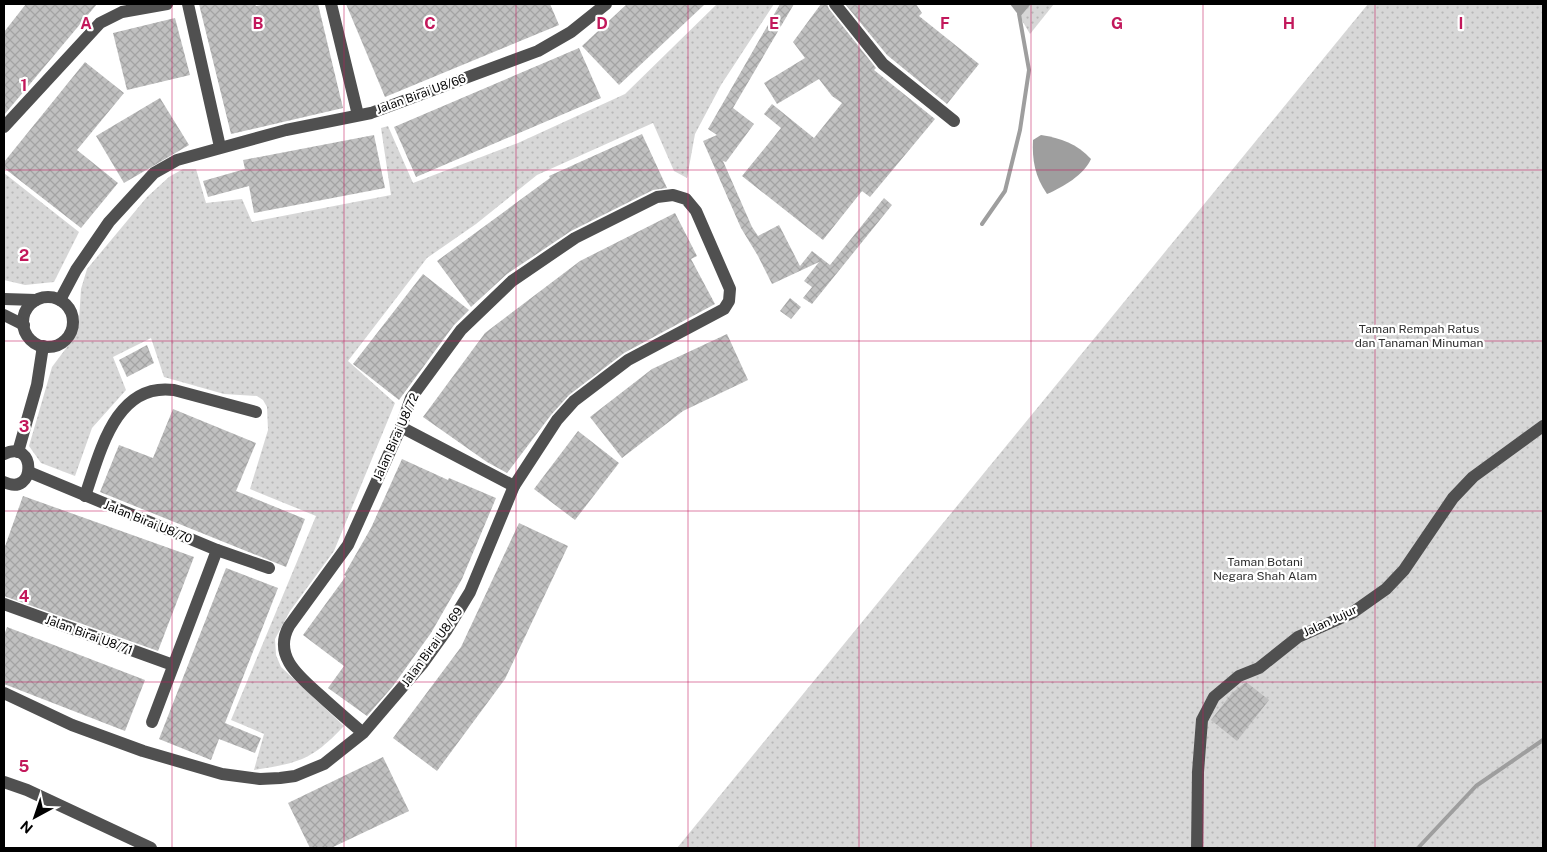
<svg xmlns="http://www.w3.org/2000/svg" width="1547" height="852" font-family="'Public Sans',sans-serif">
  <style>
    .park { fill: url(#park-dots) }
    .water { fill: #9e9e9e }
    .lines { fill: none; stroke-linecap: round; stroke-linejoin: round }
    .stream { stroke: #9e9e9e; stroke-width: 4 }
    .building { fill: url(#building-cross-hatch) }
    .minor { stroke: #505050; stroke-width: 12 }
    .grid { fill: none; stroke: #c2185b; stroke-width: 1; stroke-opacity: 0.55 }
    .labels { text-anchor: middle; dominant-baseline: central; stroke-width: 4.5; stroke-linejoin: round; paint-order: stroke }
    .street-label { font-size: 12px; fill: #000; stroke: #fff }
    .park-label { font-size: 12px; fill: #2e2e2e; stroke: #fff }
    .grid-label { font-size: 16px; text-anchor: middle; font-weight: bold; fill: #c2185b; stroke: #fff; stroke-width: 4.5; stroke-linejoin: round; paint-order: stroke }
  </style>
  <defs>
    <pattern id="park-dots" width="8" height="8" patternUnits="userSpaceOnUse" patternTransform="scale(1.25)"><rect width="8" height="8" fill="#d7d7d7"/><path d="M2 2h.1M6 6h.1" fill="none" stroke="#b7b7b7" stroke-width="1.8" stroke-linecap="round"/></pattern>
    <pattern id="building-cross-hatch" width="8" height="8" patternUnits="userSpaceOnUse" patternTransform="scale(1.25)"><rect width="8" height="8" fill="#c0c0c0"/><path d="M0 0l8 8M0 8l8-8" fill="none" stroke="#a3a3a3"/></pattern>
  </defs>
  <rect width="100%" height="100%" fill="#fff"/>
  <!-- park -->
  <g class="park">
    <path d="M717,4H774L721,85L695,134L687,178L674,171L653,123L537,175L476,224L427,258L348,361L395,403L334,551L290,611L275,639L276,655L281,667L344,726C312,760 299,763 254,770L264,734L231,720L316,516L250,489L268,430L267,407L263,400L257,396L224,394L164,377L151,338L113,357L126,390L92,428L75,476L41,463L29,446L52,367L73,339L79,320L81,289L87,269L147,197L169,177L183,169H196L206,203L242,199L252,222L391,195L381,128L388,126L413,183L518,143L625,94Z"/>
    <polygon points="1031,4 1054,4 1030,34 1020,17"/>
    <polygon points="1368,4 1543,4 1543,848 677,848"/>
    <polygon points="4,173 79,232 54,282 25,285 4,280"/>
  </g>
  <!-- water -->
  <g class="water">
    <polygon points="1010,4 1031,4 1020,17"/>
    <path d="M1041,135C1061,138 1077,144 1091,159C1084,175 1063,187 1047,194C1035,177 1032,160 1033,140Z"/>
  </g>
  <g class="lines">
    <!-- stream -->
    <g class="stream">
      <polyline points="982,224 1005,191 1020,130 1029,70 1019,14"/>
      <polyline points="1418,848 1476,786 1543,740"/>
    </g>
  </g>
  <!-- building -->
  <g class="building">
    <polygon points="26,4 97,4 4,115 4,32"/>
    <polygon points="199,4 255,4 256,6 267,4 318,4 343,108 231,134"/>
    <polygon points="346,4 550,4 559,25 385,97"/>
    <polygon points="627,4 705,4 619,85 582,46"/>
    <polygon points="780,4 794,4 733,108 754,124 726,162 723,161 752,227 758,236 779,225 800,266 812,251 830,265 884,198 892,205 812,304 803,298 812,287 804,281 819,262 772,284 758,256 741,228 703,141 717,135 708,129"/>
    <polygon points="821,4 827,4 829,9 876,68 874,70 935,119 870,197 862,191 823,240 742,176 781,128 764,114 772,104 814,138 842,103 832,96 819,79 777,104 764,83 805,58 793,42"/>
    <polygon points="845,4 916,4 922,13 919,16 979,64 947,104 887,55"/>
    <polygon points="175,18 190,75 127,90 113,33"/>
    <polygon points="579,48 601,98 416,177 394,127"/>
    <polygon points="85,62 124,93 77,150 118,183 81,228 4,168 4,162"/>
    <polygon points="160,98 189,145 124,183 96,136"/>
    <polygon points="642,134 667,188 653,190 571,231 507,274 471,307 437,261 550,178 549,176"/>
    <polygon points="374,135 385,188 254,213 249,186 208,197 203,181 245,169 243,160"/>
    <polygon points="675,213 697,256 691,259 715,304 624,353 569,395 551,415 507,473 487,462 423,417 485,333 580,261"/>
    <polygon points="423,274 469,310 454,325 399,400 353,364"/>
    <polygon points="790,298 801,307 791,319 780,311"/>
    <polygon points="727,334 748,380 683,411 622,458 590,417 652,369"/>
    <polygon points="147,345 154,363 127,377 119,360"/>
    <polygon points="173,409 256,443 236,491 305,519 286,567 100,492 119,445 153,458"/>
    <polygon points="578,431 619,463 575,520 534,489"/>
    <polygon points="402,459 448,480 449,478 496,498 462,579 431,633 393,686 367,716 328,688 344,666 303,635 346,576 344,575 371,528"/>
    <polygon points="23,496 194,557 158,651 4,596 4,549"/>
    <polygon points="519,523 568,546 505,679 437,771 393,738 461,647"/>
    <polygon points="226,568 278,588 225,723 261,738 255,753 219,739 211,760 159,739"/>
    <polygon points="7,627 145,680 125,731 4,684 4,635"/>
    <polygon points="1246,682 1269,700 1237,741 1211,720 1232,693"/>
    <polygon points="383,757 409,811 331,848 310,848 288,803"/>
  </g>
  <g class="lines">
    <!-- minor -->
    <g class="minor">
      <polyline points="188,4 220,147"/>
      <polyline points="331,4 358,115"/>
      <polyline points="835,4 883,64 954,121"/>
      <polyline points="4,127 100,23 122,12 167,4"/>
      <circle cx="48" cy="322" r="25"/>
      <polyline points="4,299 36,300"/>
      <polyline points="60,300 76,270 109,222 154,173 177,160 286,130 371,113 538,51 571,32 606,4"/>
      <polyline points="4,315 24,325"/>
      <polyline points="401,427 514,486"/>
      <polyline points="18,452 37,385 43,346"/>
      <path d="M4,454C37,438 36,498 4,482"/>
      <polyline points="29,472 217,550 269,568"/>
      <path d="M85,496C100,453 115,382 174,390L256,412"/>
      <polyline points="4,604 173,665"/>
      <path d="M4,693L72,725L143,751L222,774L260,779L280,778L295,776L324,764L363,733L423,663L446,631L470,592L514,486L557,420L574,401L628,360L724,309L729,301L730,289L696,211L686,199L673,195L657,197L575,238L512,281L461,330L411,398L401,427L348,545L289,626C272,657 301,678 322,697C335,709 349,721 363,733"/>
      <polyline points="152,722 217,550"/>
      <polyline points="4,782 27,790 151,848"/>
      <polyline points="1197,848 1198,772 1202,720 1214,697 1239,676 1259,668 1298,637 1352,613 1386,589 1404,570 1453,498 1473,477 1543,426"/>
    </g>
  </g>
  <!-- grid -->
  <path class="grid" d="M172,4V848M344,4V848M516,4V848M688,4V848M859,4V848M1031,4V848M1203,4V848M1375,4V848M4,170H1543M4,341H1543M4,511H1543M4,682H1543"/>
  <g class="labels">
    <!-- street labels -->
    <g class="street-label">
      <text transform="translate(421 94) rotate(-20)">Jalan Birai U8/66</text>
      <text transform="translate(396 437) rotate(-66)">Jalan Birai U8/72</text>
      <text transform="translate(148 522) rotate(22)">Jalan Birai U8/70</text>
      <text transform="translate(1330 621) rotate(-25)">Jalan Jujur</text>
      <text transform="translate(89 635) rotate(20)">Jalan Birai U8/71</text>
      <text transform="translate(432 647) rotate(-54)">Jalan Birai U8/69</text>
    </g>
    <!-- park labels -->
    <g class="park-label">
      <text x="1419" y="329">Taman Rempah Ratus<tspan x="1419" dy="14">dan Tanaman Minuman</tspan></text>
      <text x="1265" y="562">Taman Botani<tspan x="1265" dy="14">Negara Shah Alam</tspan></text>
    </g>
  </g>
  <g class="grid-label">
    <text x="86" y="29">A</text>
    <text x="258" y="29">B</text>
    <text x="430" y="29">C</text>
    <text x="602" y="29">D</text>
    <text x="774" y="29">E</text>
    <text x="945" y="29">F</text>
    <text x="1117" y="29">G</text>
    <text x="1289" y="29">H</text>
    <text x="1461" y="29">I</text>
    <text x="24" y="91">1</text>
    <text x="24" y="261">2</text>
    <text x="24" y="432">3</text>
    <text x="24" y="602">4</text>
    <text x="24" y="772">5</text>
  </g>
  <!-- border -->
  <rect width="1547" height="852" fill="none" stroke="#000000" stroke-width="10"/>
  <!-- north arrow -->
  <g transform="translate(35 817) rotate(220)" stroke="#ffffff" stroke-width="4" paint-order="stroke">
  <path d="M0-4L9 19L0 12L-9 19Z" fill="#000000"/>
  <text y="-8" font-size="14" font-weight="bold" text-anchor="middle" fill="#000000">N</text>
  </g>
</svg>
